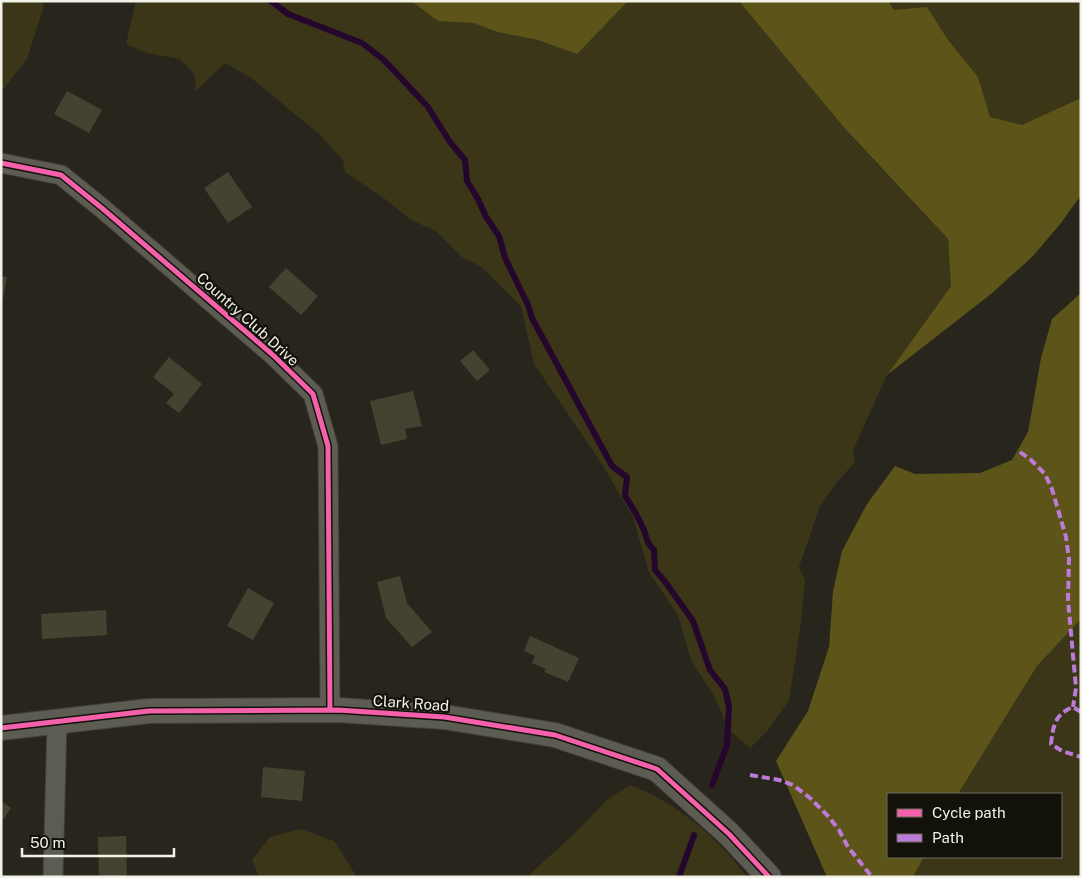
<svg xmlns="http://www.w3.org/2000/svg" width="1082" height="878" font-family="'Public Sans',sans-serif">
  <style>
    .green { fill: #3b3617 }
    .forest { fill: #5c5418 }
    .lines { fill: none; stroke-linecap: round; stroke-linejoin: round }
    .stream { stroke: #25062c; stroke-width: 6 }
    .building { fill: #454231 }
    .minor-casing { stroke: #414038; stroke-width: 21 }
    .tertiary-casing { stroke: #414038; stroke-width: 26 }
    .minor { stroke: #5d5c53; stroke-width: 19 }
    .tertiary { stroke: #5d5c53; stroke-width: 24 }
    .quiet { stroke: #bd7bd9; stroke-width: 4; stroke-dasharray: 8 4; stroke-linecap: butt }
    .cycleway-casing { stroke: #13120a; stroke-width: 8 }
    .cycleway { stroke: #f560ab; stroke-width: 5 }
    .labels { text-anchor: middle; dominant-baseline: central; stroke-width: 4.5; stroke-linejoin: round; paint-order: stroke }
    .street-label { font-size: 15px; fill: #f3f2e6; stroke: #13120a }
  </style>
  <rect width="100%" height="100%" fill="#28261c"/>
  <!-- green -->
  <g class="green">
    <polygon points="1,1 42,1 44,6 27,59 1,92"/>
    <polygon points="136,1 1081,1 1081,199 1076,200 848,133 948,239 951,286 887,375 853,450 855,462 838,481 820,506 799,567 805,580 800,630 789,700 768,730 750,748 729,730 714,696 691,660 678,615 649,572 633,517 600,461 534,364 521,306 480,266 462,257 436,231 411,220 388,201 345,172 343,160 318,133 250,77 225,63 196,91 194,74 180,59 147,53 126,44"/>
    <polygon points="1081,619 1081,877 913,877 924,857 1061,857 1061,794 958,794 1037,666"/>
    <path d="M630,785C676,802 718,838 747,877H529L531,873L574,834L607,800Z"/>
    <polygon points="301,829 334,841 357,877 259,877 252,860 270,837"/>
  </g>
  <!-- forest -->
  <g class="forest">
    <polygon points="409,1 628,1 577,54 538,40 498,32 474,23 438,21 414,3"/>
    <polygon points="739,1 888,1 894,10 927,7 948,40 978,77 990,117 1022,125 1081,98 1081,195 1061,223 1033,256 991,294 887,375 951,286 948,239 848,132"/>
    <polygon points="1081,293 1081,619 1037,666 958,794 888,794 888,857 924,857 913,877 827,877 776,761 808,711 829,647 833,591 842,551 867,504 895,466 915,474 980,473 1012,460 1028,432 1041,358 1052,319"/>
  </g>
  <g class="lines">
    <!-- stream -->
    <g class="stream">
      <path d="M271,1L288,14L362,43L384,60L428,107L450,142L465,160L467,181L478,199L486,217L499,236L505,258L528,305L532,318L612,466L627,477L625,496C632,506 638,517 643,528C648,539 645,541 654,550L655,570L666,583L693,621L710,670L725,689L729,707L727,745L712,785"/>
      <polyline points="679,877 694,835"/>
    </g>
  </g>
  <!-- building -->
  <g class="building">
    <polygon points="67,91 102,110 89,133 54,114"/>
    <polygon points="228,172 252,207 228,223 204,188"/>
    <polygon points="286,268 318,296 301,315 269,287"/>
    <polygon points="1,276 7,277 2,304 1,304"/>
    <polygon points="473,350 490,370 477,381 460,361"/>
    <polygon points="169,357 202,384 179,413 166,403 174,394 153,377"/>
    <polygon points="413,391 422,426 405,429 407,439 381,445 370,401"/>
    <polygon points="400,576 407,603 432,632 412,647 386,618 377,582"/>
    <polygon points="248,588 274,603 253,640 227,626"/>
    <polygon points="106,610 107,635 42,639 41,614"/>
    <polygon points="530,636 579,658 568,682 544,672 546,669 532,663 535,656 524,651"/>
    <polygon points="263,767 305,771 302,801 261,797"/>
    <polygon points="1,801 11,808 1,823"/>
    <polygon points="126,836 127,877 99,877 98,837"/>
  </g>
  <g class="lines">
    <defs>
      <g id="minor">
        <polyline points="1,163 61,175 103,209 273,355 313,394 328,446 330,710"/>
        <polyline points="53,877 57,722"/>
      </g>
      <polyline id="tertiary" points="1,728 149,711 338,710 444,717 555,735 657,769 729,834 769,877"/>
    </defs>
    <!-- minor casing -->
    <use href="#minor" class="minor-casing"/>
    <!-- tertiary casing -->
    <use href="#tertiary" class="tertiary-casing"/>
    <!-- minor -->
    <use href="#minor" class="minor"/>
    <!-- tertiary -->
    <use href="#tertiary" class="tertiary"/>
    <!-- quiet -->
    <g class="quiet">
      <polyline points="1020,452 1031,460 1045,474 1052,489 1066,537 1069,559 1068,600 1076,688 1073,707"/>
      <path d="M1081,712L1073,707C1055,714 1053,726 1051,744L1062,751L1081,757"/>
      <polyline points="750,775 779,780 793,785 810,798 828,816 839,830 848,847 872,877"/>
    </g>
    <defs>
      <g id="cycleway">
        <polyline points="1,163 61,175 103,209 273,355 313,394 328,446 330,710"/>
        <polyline points="1,728 149,711 338,710 444,717 555,735 657,769 729,834 769,877"/>
      </g>
    </defs>
    <!-- cycleway casing -->
    <use href="#cycleway" class="cycleway-casing"/>
    <!-- cycleway -->
    <use href="#cycleway" class="cycleway"/>
  </g>
  <g class="labels">
    <!-- street labels -->
    <g class="street-label">
      <text transform="translate(248 319) rotate(42)">Country Club Drive</text>
      <text transform="translate(411 703) rotate(4)">Clark Road</text>
    </g>
  </g>
  <!-- border -->
  <rect width="1082" height="878" fill="none" stroke="#f3f2e6" stroke-width="5"/>
  <!-- legend -->
  <rect x="887" y="793" width="175" height="65" fill="#13120a" stroke="#6d6c62"/>
  <rect x="897" y="809" width="25" height="8" fill="#f560ab" stroke="#6d6c62"/>
  <text x="932" y="818" font-size="15" fill="#f3f2e6">Cycle path</text>
  <rect x="897" y="834" width="25" height="8" fill="#bd7bd9" stroke="#6d6c62"/>
  <text x="932" y="843" font-size="15" fill="#f3f2e6">Path</text>
  <!-- scale -->
  <path d="M22 848v8h152v-8" fill="none" stroke="#f3f2e6" stroke-width="2.5"/>
  <text x="30" y="848" font-size="15" fill="#f3f2e6" stroke="#13120a" stroke-width="4" paint-order="stroke">50 m</text>
</svg>
